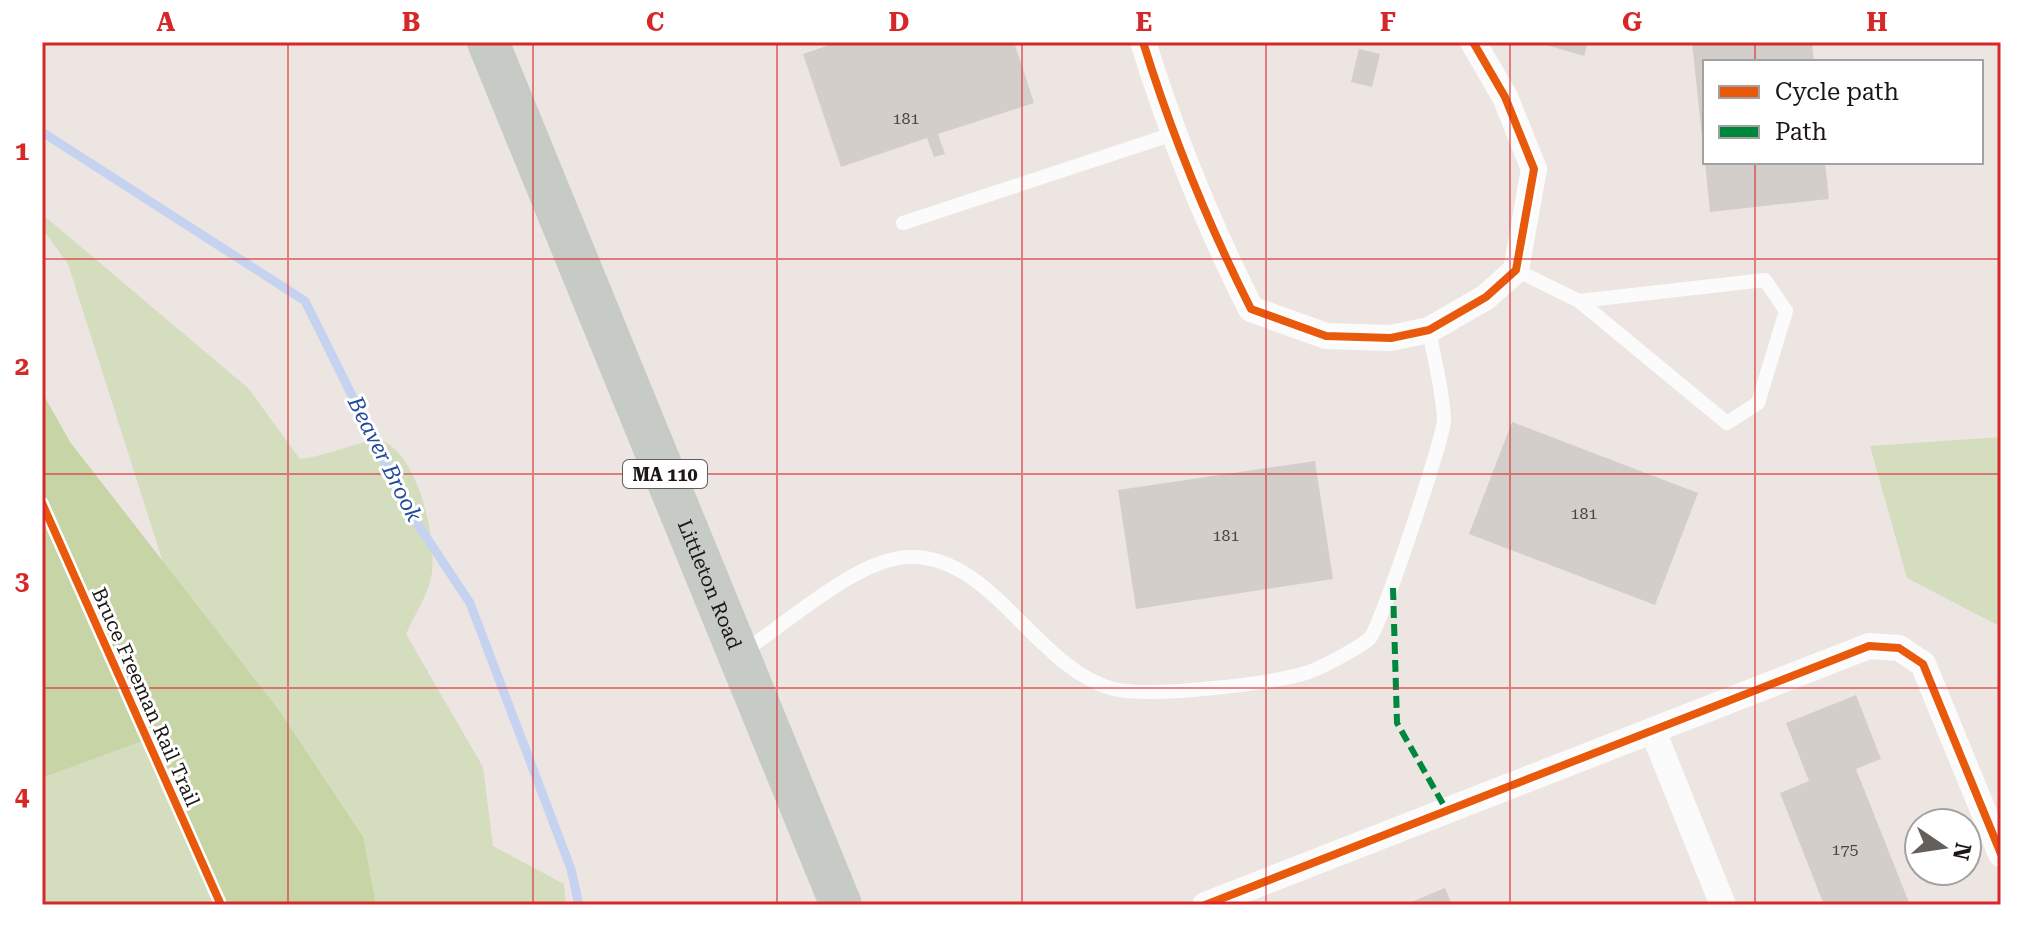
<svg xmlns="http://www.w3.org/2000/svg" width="2043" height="947" font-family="'Roboto Serif',serif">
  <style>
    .green { fill: #d5ddbf }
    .forest { fill: #c6d4a6 }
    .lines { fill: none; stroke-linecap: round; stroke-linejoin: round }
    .stream { stroke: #c5d3f1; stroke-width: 9 }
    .building { fill: #d4cecb }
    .service { stroke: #fcfbfb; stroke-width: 14 }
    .minor { stroke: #fcfbfb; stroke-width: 26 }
    .primary { stroke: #c6cbc5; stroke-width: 42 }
    .quiet { stroke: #00873e; stroke-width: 6; stroke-dasharray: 12 6; stroke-linecap: butt }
    .cycleway-casing { stroke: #fff; stroke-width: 13 }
    .cycleway { stroke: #e8590c; stroke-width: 8 }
    .grid { fill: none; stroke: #d62828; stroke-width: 2; stroke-opacity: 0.55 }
    .labels { text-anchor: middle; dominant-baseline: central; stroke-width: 6; stroke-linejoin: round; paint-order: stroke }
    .number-label { font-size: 16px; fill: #4a4542 }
    .shield { fill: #fff; stroke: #605d5a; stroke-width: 2 }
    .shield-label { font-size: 18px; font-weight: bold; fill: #1c1714 }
    .street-label { font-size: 20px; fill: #1c1714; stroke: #fff }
    .water-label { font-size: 22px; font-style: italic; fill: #244a9e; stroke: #fff }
    .neatline { fill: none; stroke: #d62828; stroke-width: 3 }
    .grid-label { font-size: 26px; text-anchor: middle; font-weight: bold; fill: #d62828 }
  </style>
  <rect width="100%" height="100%" fill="#ede5e2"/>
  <!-- green -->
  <g class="green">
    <path d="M42,214L248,388L300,459C318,458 371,439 376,439C417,446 439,542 431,578C427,596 414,616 406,634L483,767L493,846L564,884L566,905H289L229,770L68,264L42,228Z"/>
    <polygon points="2001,437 2001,627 1907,578 1870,446"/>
    <polygon points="147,738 221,905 42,905 42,778"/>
  </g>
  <!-- forest -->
  <polygon class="forest" points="42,392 70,442 278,709 363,837 376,905 221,905 147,739 42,778"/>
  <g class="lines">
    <!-- stream -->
    <polyline class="stream" points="42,132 305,301 411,514 470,603 571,869 579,905"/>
  </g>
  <!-- building -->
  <g class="building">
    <polygon points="838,42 1014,42 1034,103 938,134 945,154 934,157 927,138 841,167 803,54"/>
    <polygon points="1536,42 1588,42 1584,56"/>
    <polygon points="1692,42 1812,42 1814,62 1705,62 1703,147"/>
    <polygon points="1359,49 1380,54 1372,87 1351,82"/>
    <polygon points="1705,162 1825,162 1829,199 1710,212"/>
    <polygon points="1512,422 1698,493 1655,605 1469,534"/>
    <polygon points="1315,461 1333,579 1136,609 1118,490"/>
    <polygon points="1856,695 1881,759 1856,769 1910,905 1824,905 1780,793 1809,781 1786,723"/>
    <polygon points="1445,888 1452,905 1404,905"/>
  </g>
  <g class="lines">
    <!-- service -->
    <g class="service">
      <polyline points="903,223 1173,134"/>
      <polyline points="1516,270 1579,301 1727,423 1758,403 1786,311 1765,280 1579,301"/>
      <path d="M743,652C787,623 858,558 909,557C992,554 1036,669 1114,689C1151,698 1268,684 1306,673C1319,669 1361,647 1370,638C1381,626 1444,437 1444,420C1443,391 1434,359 1429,330"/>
    </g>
    <!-- minor -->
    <g class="minor">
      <path d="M1143,42C1172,135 1207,222 1251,309L1326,336L1391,338L1429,330L1486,297L1516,270L1534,169L1505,97L1473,42"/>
      <polyline points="1653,731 1723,905"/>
      <polyline points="1205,905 1869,646 1899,648 1923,664 2001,854"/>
    </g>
    <!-- primary -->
    <path class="primary" id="s1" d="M488,42L841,905"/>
    <!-- quiet -->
    <polyline class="quiet" points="1393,588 1397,723 1447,811"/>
    <defs>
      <g id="cycleway">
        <path d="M1143,42C1172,135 1207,222 1251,309L1326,336L1391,338L1429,330L1486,297L1516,270L1534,169L1505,97L1473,42"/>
        <polyline points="42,503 221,905"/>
        <polyline points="1205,905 1869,646 1899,648 1923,664 2001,854"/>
      </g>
    </defs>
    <!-- cycleway casing -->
    <use href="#cycleway" class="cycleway-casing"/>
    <!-- cycleway -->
    <use href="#cycleway" class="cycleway"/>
  </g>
  <!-- grid -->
  <path class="grid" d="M288,42V905M533,42V905M777,42V905M1022,42V905M1266,42V905M1510,42V905M1755,42V62M1755,162V905M42,259H2001M42,474H2001M42,688H2001"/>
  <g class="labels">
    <!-- number labels -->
    <g class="number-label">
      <text x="906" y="118">181</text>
      <text x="1584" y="513">181</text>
      <text x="1226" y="535">181</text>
      <text x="1845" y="849">175</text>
    </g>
    <!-- shield labels -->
    <rect class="shield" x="623" y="460" width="84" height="28" rx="6"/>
    <g class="shield-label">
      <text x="665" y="474">MA 110</text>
    </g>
    <!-- street labels -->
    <g class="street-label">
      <text stroke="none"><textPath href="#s1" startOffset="586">Littleton Road</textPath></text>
      <text transform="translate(146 697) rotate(66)">Bruce Freeman Rail Trail</text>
    </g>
    <!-- water labels -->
    <g class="water-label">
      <text transform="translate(385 459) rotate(63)">Beaver Brook</text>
    </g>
  </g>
  <!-- border -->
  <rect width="2043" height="947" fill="none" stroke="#ffffff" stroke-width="88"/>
  <!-- legend -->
  <rect x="1703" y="60" width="280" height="104" fill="#ffffff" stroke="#a4a2a1" stroke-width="2"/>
  <rect x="1719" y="86" width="40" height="12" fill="#e8590c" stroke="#a4a2a1" stroke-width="2"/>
  <text x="1775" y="100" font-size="24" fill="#1c1714">Cycle path</text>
  <rect x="1719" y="126" width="40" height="12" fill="#00873e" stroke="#a4a2a1" stroke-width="2"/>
  <text x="1775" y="140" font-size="24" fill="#1c1714">Path</text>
  <!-- north arrow -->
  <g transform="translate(1943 847) rotate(103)"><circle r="38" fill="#ffffff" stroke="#a4a2a1" stroke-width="2"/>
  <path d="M0-6L14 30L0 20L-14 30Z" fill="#655f5c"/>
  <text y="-12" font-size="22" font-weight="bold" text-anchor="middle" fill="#1c1714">N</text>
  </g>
  <rect x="44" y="44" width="1955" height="859" class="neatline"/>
  <g class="grid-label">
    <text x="166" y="31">A</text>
    <text x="411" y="31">B</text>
    <text x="655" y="31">C</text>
    <text x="899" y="31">D</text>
    <text x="1144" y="31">E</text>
    <text x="1388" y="31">F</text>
    <text x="1632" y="31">G</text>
    <text x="1877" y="31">H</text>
    <text x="22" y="160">1</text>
    <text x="22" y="375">2</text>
    <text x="22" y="590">3</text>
    <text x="22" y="805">4</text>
  </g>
</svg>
